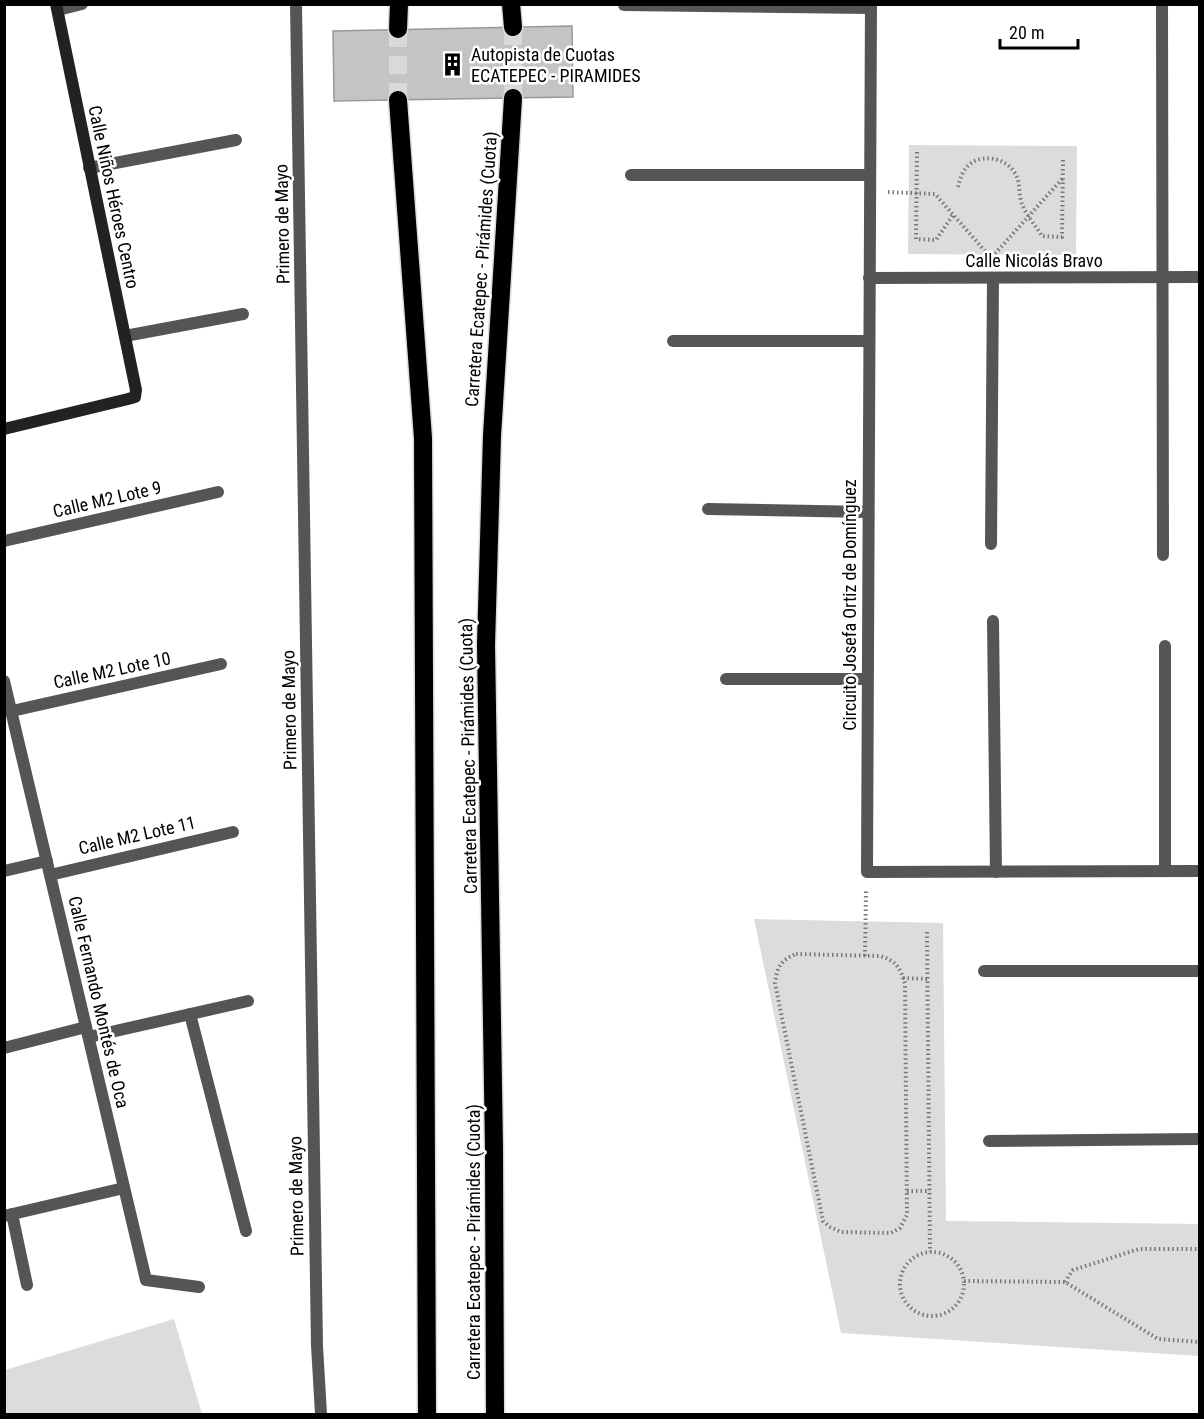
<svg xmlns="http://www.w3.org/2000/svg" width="1204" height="1419" font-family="'Roboto Condensed',sans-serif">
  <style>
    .green { fill: #dcdcdc }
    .building { fill: #c4c4c4; stroke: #999; stroke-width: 1.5 }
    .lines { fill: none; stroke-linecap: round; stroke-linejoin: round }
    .highway-tunnel { stroke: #d9d9d9; stroke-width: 18; stroke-dasharray: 18 9; stroke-linecap: butt }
    .highway-casing { stroke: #dbdbdb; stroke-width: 21 }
    .path { stroke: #777; stroke-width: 4; stroke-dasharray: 1.5 3; stroke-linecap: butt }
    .lane { stroke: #555; stroke-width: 12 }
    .street { stroke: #555; stroke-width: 12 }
    .secondary { stroke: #222; stroke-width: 12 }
    .highway { stroke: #000; stroke-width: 18 }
    .labels { text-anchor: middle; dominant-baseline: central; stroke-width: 5; stroke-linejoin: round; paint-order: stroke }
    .poi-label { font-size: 18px; fill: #000; stroke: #fff; text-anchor: start }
    .street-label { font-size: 18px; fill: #000; stroke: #fff }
  </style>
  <rect width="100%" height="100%" fill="#fff"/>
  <!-- green -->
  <g class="green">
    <polygon points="909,145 1077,146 1076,255 908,254"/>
    <polygon points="754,919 943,923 946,1221 1199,1224 1199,1356 841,1333"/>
    <polygon points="174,1319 202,1414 5,1414 5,1370"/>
  </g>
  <!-- building -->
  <polygon class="building" points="572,26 573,97 334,101 333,31"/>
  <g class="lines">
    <!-- highway-tunnel -->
    <g class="highway-tunnel">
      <polyline points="513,27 513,98"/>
      <polyline points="398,29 398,100"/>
    </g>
    <defs>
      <g id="highway">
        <polyline points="511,4 513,27"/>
        <polyline points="398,29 399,4"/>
        <polyline points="398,100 423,438 427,1414"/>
        <polyline points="495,1414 494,1149 486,645 492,436 513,98"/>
      </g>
    </defs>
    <!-- highway casing -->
    <use href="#highway" class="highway-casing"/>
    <!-- path -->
    <g class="path">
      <polyline points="917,152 916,239 936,240 953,215"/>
      <path d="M958,187C961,174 966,162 981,159C997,156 1013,164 1018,180C1020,188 1019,197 1022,204C1026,215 1036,226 1042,236L1062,237L1063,158"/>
      <polyline points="888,192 935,194 992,259"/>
      <polyline points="992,257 1063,178"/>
      <polyline points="927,932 930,1252"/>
      <path d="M796,954L880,956C896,961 900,967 905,984L907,1215L900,1228L891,1233L841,1232L830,1227L823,1221L775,983C777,967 781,960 796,954Z"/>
      <polyline points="865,956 866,891"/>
      <polyline points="903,978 927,979"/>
      <polyline points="907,1191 930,1191"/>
      <circle cx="932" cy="1284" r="32"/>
      <polyline points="964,1281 1065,1282 1158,1339 1200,1342"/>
      <polyline points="1065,1282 1073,1270 1139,1249 1200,1249"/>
    </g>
    <!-- lane -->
    <polyline class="lane" points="296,4 317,1346 321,1414"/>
    <!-- street -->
    <g class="street">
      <polyline points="871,4 867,872 1200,871"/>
      <polyline points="1162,4 1163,555"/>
      <polyline points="624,5 871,8"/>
      <polyline points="58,10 82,4"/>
      <polyline points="89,168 236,140"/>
      <polyline points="631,175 870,175"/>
      <polyline points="869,278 1200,277"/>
      <polyline points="125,336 243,314"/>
      <polyline points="673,341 869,341"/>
      <polyline points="708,509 868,512"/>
      <polyline points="4,541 218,492"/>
      <polyline points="991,544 993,278"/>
      <polyline points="993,621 996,872"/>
      <polyline points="1165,646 1165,871"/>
      <polyline points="726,679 867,679"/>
      <polyline points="4,681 146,1280 199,1287"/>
      <polyline points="12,711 221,664"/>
      <polyline points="4,871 47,861"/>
      <polyline points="50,875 233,832"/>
      <polyline points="984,971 1200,971"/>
      <polyline points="190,1014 246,1231"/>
      <polyline points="89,1037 248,1001"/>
      <polyline points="4,1048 86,1027"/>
      <polyline points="989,1141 1200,1139"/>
      <polyline points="12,1214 27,1285"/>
      <polyline points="4,1216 124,1188"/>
    </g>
    <!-- secondary -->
    <polyline class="secondary" points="4,429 128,399 135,397 136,390 56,4"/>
    <!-- highway -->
    <use href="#highway" class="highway"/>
  </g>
  <!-- icons -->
  <defs>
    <symbol id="building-bare" viewBox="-9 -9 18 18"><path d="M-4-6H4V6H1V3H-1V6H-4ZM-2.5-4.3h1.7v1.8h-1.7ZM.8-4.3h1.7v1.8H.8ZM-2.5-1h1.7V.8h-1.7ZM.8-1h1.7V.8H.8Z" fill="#000" stroke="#fff" stroke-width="2.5" paint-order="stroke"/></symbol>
  </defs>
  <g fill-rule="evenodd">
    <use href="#building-bare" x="436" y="48" width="33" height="33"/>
  </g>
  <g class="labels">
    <!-- poi labels -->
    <g class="poi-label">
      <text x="471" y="54">Autopista de Cuotas<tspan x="471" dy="21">ECATEPEC - PIRAMIDES</tspan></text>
    </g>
    <!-- street labels -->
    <g class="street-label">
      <text transform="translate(114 197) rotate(78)">Calle Niños Héroes Centro</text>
      <text transform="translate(282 224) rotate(-91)">Primero de Mayo</text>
      <text x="1034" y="260">Calle Nicolás Bravo</text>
      <text transform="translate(481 269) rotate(-86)">Carretera Ecatepec - Pirámides (Cuota)</text>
      <text transform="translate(107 499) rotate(-13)">Calle M2 Lote 9</text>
      <text transform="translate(849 605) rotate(-90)">Circuito Josefa Ortiz de Domínguez</text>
      <text transform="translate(112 670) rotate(-12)">Calle M2 Lote 10</text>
      <text transform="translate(289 710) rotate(-91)">Primero de Mayo</text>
      <text transform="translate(468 756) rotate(-91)">Carretera Ecatepec - Pirámides (Cuota)</text>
      <text transform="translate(137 835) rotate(-13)">Calle M2 Lote 11</text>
      <text transform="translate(99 1002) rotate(77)">Calle Fernando Montés de Oca</text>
      <text transform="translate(296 1196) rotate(-91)">Primero de Mayo</text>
      <text transform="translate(473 1242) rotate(-90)">Carretera Ecatepec - Pirámides (Cuota)</text>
    </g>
  </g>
  <!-- border -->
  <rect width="1204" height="1419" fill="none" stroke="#000000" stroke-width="12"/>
  <!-- scale -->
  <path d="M1000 39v9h78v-9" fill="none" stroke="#000000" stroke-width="3"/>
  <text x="1009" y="39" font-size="18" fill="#000000" stroke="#ffffff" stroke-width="4.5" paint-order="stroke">20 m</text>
</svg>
